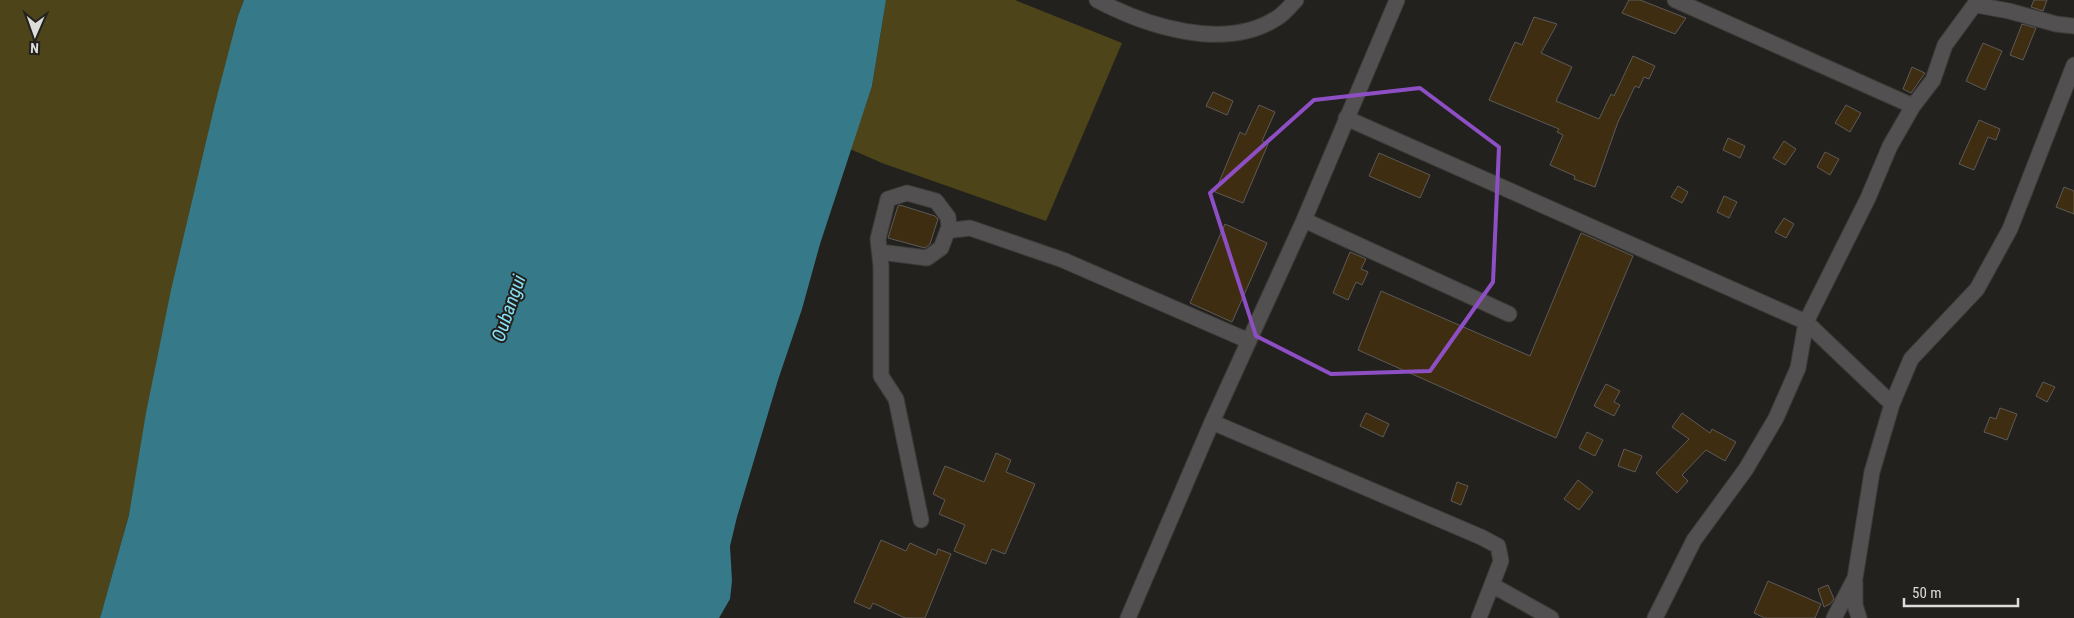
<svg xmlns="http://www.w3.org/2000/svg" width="2074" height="618" font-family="'Roboto Condensed',sans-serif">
  <rect width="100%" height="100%" fill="#22211e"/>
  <path fill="#4d4519" d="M0 0H244L238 16 129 515 100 618H0Z
    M886 0H1015L1122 43 1046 221 882 163 850 149 872 86Z"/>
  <path fill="#367a8a" d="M244 0H886L872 86 820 244 802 309 778 380 737 517 730 546 732 581 730 599 719 618H100L129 515 146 413 171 290 215 104 238 16Z"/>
  <path fill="#3e2d11" stroke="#5d5a57" d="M1629 0H1640L1686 18 1675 34 1622 13Z
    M2034 0H2047L2043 11 2031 7Z
    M1534 17 1557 24 1541 53 1572 67 1556 101 1599 119 1611 94 1614 96 1633 56 1655 66 1649 79 1644 77 1639 88 1635 86 1618 122 1595 187 1574 179 1575 176 1550 165 1563 135 1557 132 1559 129 1489 100 1515 42 1522 45Z
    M2022 24 2036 28 2023 60 2010 55Z
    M1983 43 2002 51 1985 90 1966 81Z
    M1912 67 1925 73 1911 93 1903 89Z
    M1213 92 1233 101 1227 115 1206 106Z
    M1259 105 1275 112 1262 141 1268 144 1243 203 1215 192 1240 132 1245 135Z
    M1846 105 1861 113 1850 132 1835 123Z
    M1979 120 2000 129 1996 140 1988 137 1974 170 1959 164Z
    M1728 138 1745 146 1740 158 1723 150Z
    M1784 141 1796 149 1785 165 1773 158Z
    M1825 152 1839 159 1830 175 1817 167Z
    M1379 153 1430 175 1420 198 1369 176Z
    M1678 186 1688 192 1682 203 1671 197Z
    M2064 187 2074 191V214L2056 207Z
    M1724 196 1737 202 1729 218 1717 212Z
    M900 205 935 216 938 219 930 244 925 248 888 238 898 206Z
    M1784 218 1794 224 1786 238 1775 232Z
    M1225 224 1267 243 1232 322 1190 303Z
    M1581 233 1633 256 1556 438 1358 350 1381 291 1530 356Z
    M1350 252 1366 259 1361 269 1368 272 1362 285 1356 282 1348 300 1333 293Z
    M2043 382 2055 387 2047 402 2036 396Z
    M1606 384 1620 391 1614 402 1620 405 1614 416 1594 406Z
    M2000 408 2017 414 2007 440 1984 432 1990 417 1996 419Z
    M1366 413 1389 424 1383 437 1360 426Z
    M1682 413 1710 433 1712 429 1736 442 1725 461 1706 450 1682 475 1688 481 1677 493 1656 473 1689 439 1672 427Z
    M1587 432 1603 440 1595 456 1579 448Z
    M1624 449 1642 456 1635 472 1618 466Z
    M996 453 1011 460 1006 472 1035 484 1005 554 992 549 986 564 954 551 965 525 939 514 945 500 933 494 945 466 984 482Z
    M1578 480 1593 492 1579 510 1564 499Z
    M1457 482 1468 486 1461 505 1451 501Z
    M881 540 906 551 910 543 936 555 938 549 951 554 925 618H905L873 603 870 609 854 602Z
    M1768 581 1821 604 1815 618H1765L1754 613Z
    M1828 585 1834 599 1830 604 1824 607 1818 589Z"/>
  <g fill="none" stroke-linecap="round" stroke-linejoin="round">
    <defs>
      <path id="minor" d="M1097 0C1146 26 1225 52 1277 18 1284 14 1290 6 1296 0
        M1675 0 1913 106
        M1976 5 2009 11 2056 24 2074 26
        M1346 118 1806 322 1892 404
        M1304 220 1509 314
        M880 252 927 258 941 248 949 227
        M1212 422 1481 537 1498 546 1501 561 1479 618
        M921 520 896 399 881 376V266L878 239 888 199 907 193 936 201 948 217 949 227 953 230 970 228 1063 260 1249 341
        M1855 582V605L1859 618
        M1492 585 1551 618
        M1128 618 1212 422 1304 220 1397 0
        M1655 618 1694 540 1746 469 1776 418 1798 368 1806 322 1868 198 1890 146 1913 106 1933 80 1945 45 1978 0
        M1834 618 1855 578 1872 472 1892 404 1911 359 1977 289 2010 229 2074 65"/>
    </defs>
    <use href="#minor" stroke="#3c3b38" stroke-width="17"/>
    <use href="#minor" stroke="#525050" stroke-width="15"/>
  </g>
  <path fill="none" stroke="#8e4fc4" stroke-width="4" stroke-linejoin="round" d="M1420 88 1499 147 1493 282 1430 371 1331 374 1256 336 1210 193 1314 100Z"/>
  <g text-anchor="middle" stroke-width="4" stroke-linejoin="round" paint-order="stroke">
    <g font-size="19" font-style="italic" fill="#87e0f6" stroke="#22211e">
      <text transform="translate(508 308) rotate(-71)" y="7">Oubangui</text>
    </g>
  </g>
  <g transform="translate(35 35) rotate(182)" stroke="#22211e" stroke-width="4" paint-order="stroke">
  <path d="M0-4L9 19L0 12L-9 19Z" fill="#dcdcda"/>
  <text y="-8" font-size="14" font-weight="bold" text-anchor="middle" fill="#dcdcda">N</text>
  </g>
  <path d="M1904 598v8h114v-8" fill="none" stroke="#dcdcda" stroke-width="2.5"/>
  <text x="1912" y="598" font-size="15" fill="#dcdcda" stroke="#22211e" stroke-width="4" paint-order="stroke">50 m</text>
</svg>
